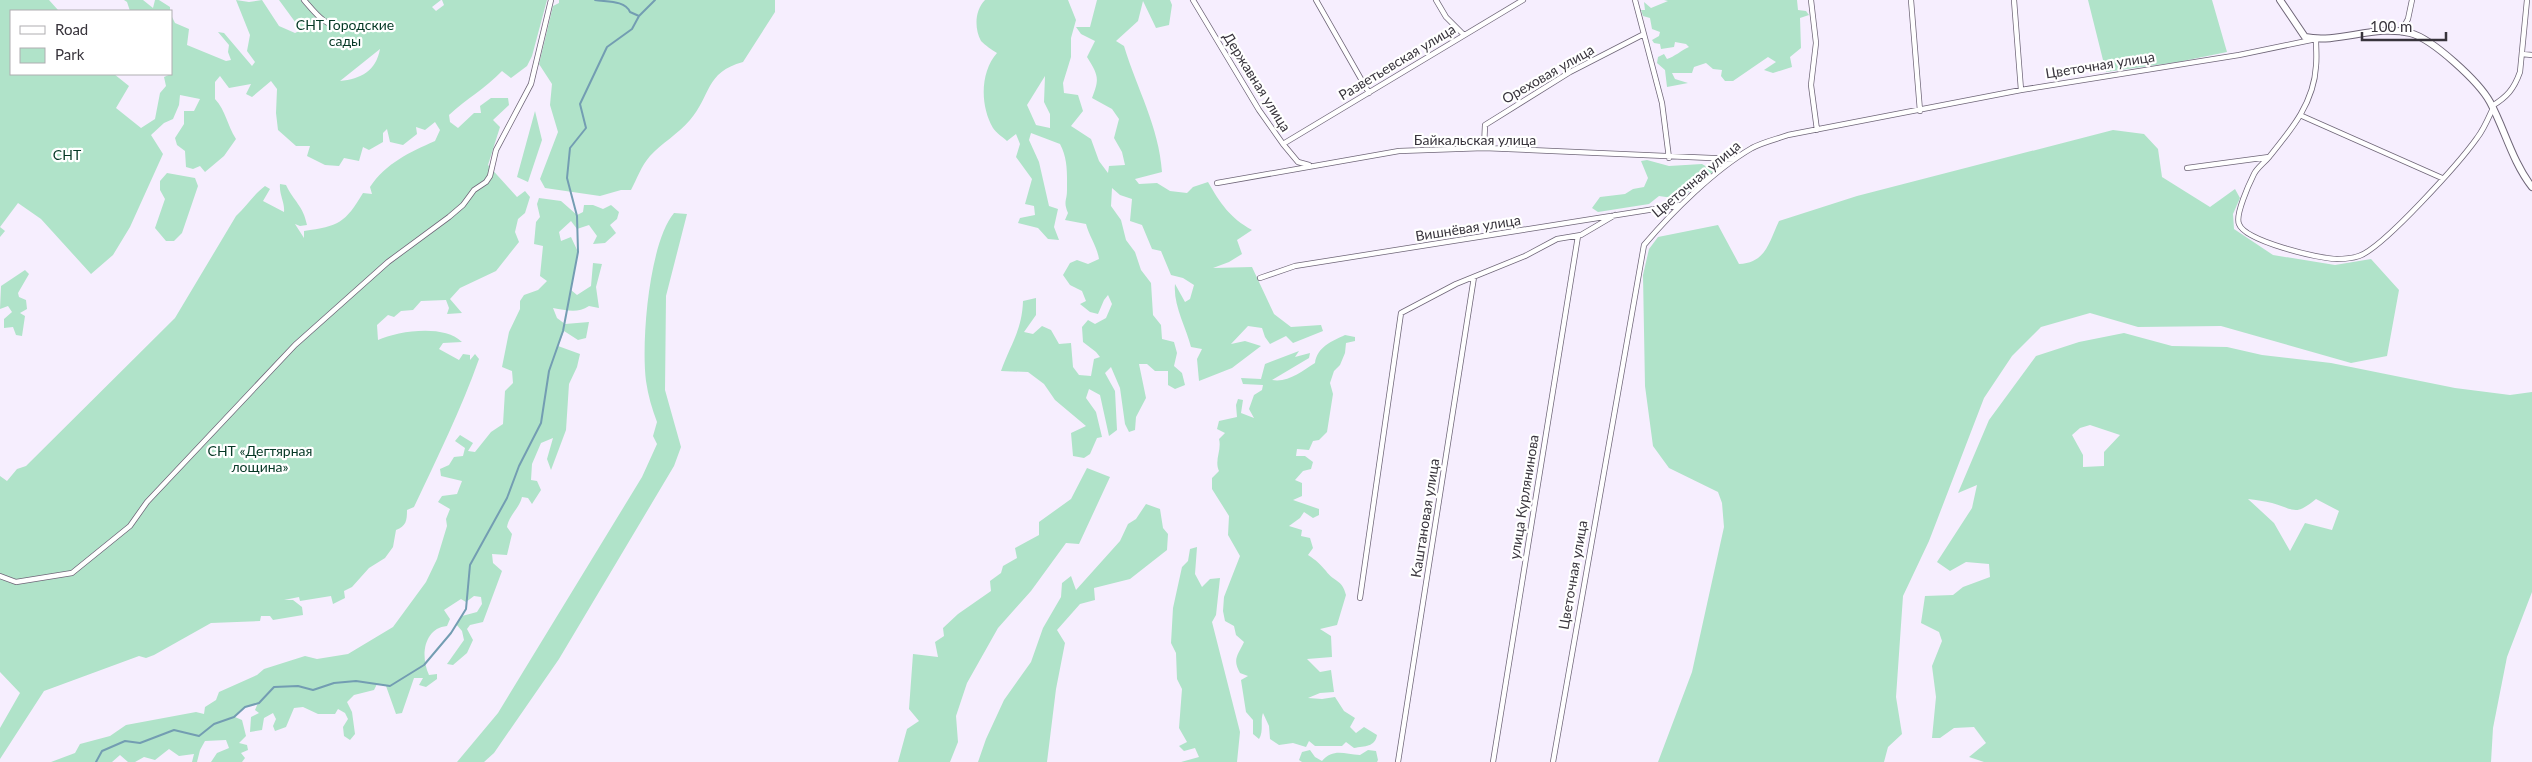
<svg xmlns="http://www.w3.org/2000/svg" width="2532" height="762" font-family="Lato,sans-serif">
  <rect width="100%" height="100%" fill="#f6eefe"/>
  <path fill="#b0e3c9" fill-rule="evenodd" d="M0 0H49L58 10 64 11H11V74H114L129 86 116 108 141 128 155 119 160 93 166 86 164 77 171 74V15L175 23 189 29 187 45 226 61 231 60 228 52 229 45 218 32 224 33 252 66 255 62 247 51 250 35 236 0 249 2 262 0 279 26 295 33 301 30 279 0H441L432 7 436 11 444 5 442 0H547L532 56 527 66 511 78 502 71C486 88 466 99 449 115L450 122 458 128 474 113H481L480 106 491 98H508L509 105 493 120 500 127 488 165 517 197 525 191 530 197 525 213 518 219 515 232 519 242 496 271 460 288 450 299 462 313 447 314 449 308 446 300 421 301 413 310 401 311 394 317 388 315 377 325 378 340C398 331 444 324 462 342L443 343 439 349 459 360 463 354 470 355V360L475 354 479 359C461 410 437 458 414 507L407 510C407 521 406 526 396 530L393 547 385 558 369 568 352 587 344 591 345 598 333 604 331 596 300 601 299 597 284 600H293L302 607 303 615 273 620 270 616H261L260 621 211 623 154 655 146 658 139 656 44 691 0 759V728L20 693 0 672V476L7 481 17 469 26 466 175 318 236 216C247 206 253 195 265 186L270 189 263 201 284 212C285 202 279 195 280 184L286 185C294 202 303 205 307 225L300 226 295 224 304 238V231C339 226 345 223 363 193L372 194 370 187C386 163 410 152 435 141L440 130 435 122 425 130 416 127 417 134 403 145 390 142 387 129 383 133V142L369 150 363 147 359 161 344 158 339 166 325 165 307 156 310 146H296L278 130 276 113 277 89 271 81 252 97 246 94 251 84 229 88 220 76 215 82V99C226 111 227 125 236 139L224 156 205 172 200 166 193 169 186 167 185 151 177 145 175 138 184 124V111H194L200 99 180 95 179 105 173 119 164 123 151 135 163 154 130 227 113 255 91 274 41 219 18 203 0 227 5 231 0 237ZM380 49C376 71 361 79 340 81Z
    M124 0H143L153 8 155 0H159L170 7V11H130L127 2Z
    M559 0H775V12L743 62C705 72 711 96 690 120 678 134 662 143 650 156 641 166 637 179 631 190H621L600 196 545 188 540 179 558 132 550 105 552 84 539 64 553 6 559 3Z
    M985 0H1068L1076 20 1071 38V57L1063 83 1064 93 1078 95 1083 111 1071 126 1091 139 1099 161 1108 173 1109 166 1125 165 1122 152 1114 138 1119 119 1112 109 1092 98C1100 78 1098 75 1087 57L1095 41 1081 34 1076 27H1090L1097 0H1170L1172 5 1169 25 1156 28 1143 1 1138 21 1116 41 1124 46C1137 89 1159 127 1162 172L1135 179 1139 184 1157 183 1170 191 1187 193 1193 187 1208 182C1220 203 1230 218 1252 230L1237 240 1242 254 1229 262 1213 268 1252 267 1274 314 1291 327 1321 325 1323 331 1293 343 1286 336 1270 344 1265 337 1262 328 1248 326 1231 344 1245 341 1261 346 1232 368 1199 381 1197 359 1202 349 1191 347C1186 327 1173 305 1175 284L1185 302 1190 299 1194 285 1183 278 1171 275 1161 251 1152 249 1142 225 1130 221 1132 199 1120 195 1112 188 1111 206 1121 220 1126 240 1135 252 1141 270 1151 283 1153 315 1161 325 1162 339 1174 342 1177 353 1174 366 1182 373 1185 385 1175 389 1168 385V371H1155L1147 364H1139L1146 398 1136 417 1135 430 1129 432 1125 424 1120 388 1111 367 1105 373 1115 391 1117 430 1109 436 1100 395 1089 389 1086 398 1096 412 1102 437 1097 438 1090 454 1084 458 1073 456 1071 433 1086 426 1055 400 1044 384 1028 372 1001 371C1010 345 1022 331 1023 301L1036 298V315L1024 332 1033 334 1042 326 1051 330 1059 344 1071 343 1073 367 1079 375 1091 376 1094 359 1100 357 1096 352 1083 342 1082 327 1088 320 1095 324 1106 318 1112 304 1108 295 1104 300 1098 314 1090 312 1080 304 1086 301 1082 291 1070 285 1063 275 1070 263 1077 260 1088 264 1099 259C1097 246 1089 236 1086 224L1065 220 1068 213C1063 201 1067 201 1067 190 1067 174 1068 159 1060 144L1031 133 1029 140 1039 162 1049 206 1058 209 1054 227 1059 240 1048 239 1038 228 1018 223 1020 218 1035 215 1034 206 1025 204 1032 179 1016 157 1020 144 1016 134 1007 141C1003 137 996 133 993 128 980 106 980 72 997 53 992 50 985 45 981 41 974 28 975 10 985 0ZM1045 76 1044 102 1050 114V128L1036 125 1027 105Z
    M1664 0H1797L1798 10 1806 11 1809 15 1800 18 1801 48 1790 57 1792 67 1773 73 1764 70 1776 62 1768 57 1733 81H1725L1721 76 1722 70 1713 69 1706 63 1694 67 1692 73H1672L1675 79 1688 83 1667 87 1665 70 1657 63 1658 57 1664 54 1667 59C1674 57 1682 50 1689 47L1686 44 1675 42 1674 47 1661 49 1660 44 1654 43 1652 40 1659 36 1660 32 1652 29 1650 18 1643 16 1641 10H1645L1644 2 1651 8 1668 1Z
    M2088 0H2212L2227 52 2178 62 2106 72Z
    M535 111 542 140 528 182 517 177Z
    M2113 130 2144 134 2158 149 2162 177 2210 207 2235 189 2240 198 2233 214 2234 229 2273 255 2335 265 2371 259 2399 290 2387 356 2351 363 2221 326 2138 327 2090 313 2041 327 2012 356 1984 398 1929 541 1903 596 1896 697 1902 734 1888 747 1884 762H1658L1692 672 1724 527 1722 503 1718 492 1669 468 1653 446 1645 386 1643 275 1649 249 1658 237 1718 225 1739 264C1766 263 1769 242 1779 221L1857 196Z
    M1647 160 1669 166 1702 164 1714 171 1680 199 1659 196 1649 204 1598 212 1592 208 1600 197 1625 194 1633 189 1644 187 1648 178 1641 161Z
    M167 173 195 178 198 186 182 233 174 241H166L155 228 165 199 160 190V181Z
    M539 198 561 201 577 215 583 212 584 205H593L603 209 611 205 619 212 617 219 610 225 616 233 605 243 593 244 597 236 589 225 577 229 571 221 559 232 561 241 571 237 578 252 571 290 577 295 591 286 593 263 602 264 596 287 599 308 589 306C577 314 566 310 553 308L557 318 565 324 589 322 586 338 578 340 564 331 558 346 580 354 577 367 569 384 566 430 551 470 547 459 553 438 541 443 532 464 531 480 537 481 541 490 532 504 528 498 522 497C519 509 509 515 507 527L512 534 507 555 492 554 493 563 502 571 483 622 470 625 467 629 473 640 467 653 453 665 447 664 464 640 462 631 456 624 462 616 477 612 482 604 481 597 474 596 466 602 461 599 444 610 450 619 447 626C424 628 420 656 429 675L437 674V679L426 687 419 685 423 678H414L402 713 396 714 386 686 377 684 374 690 354 695 347 702 352 712 355 734 350 740 344 736 343 727 348 719 345 713 338 709 335 714H318L303 707 294 708 286 727 275 731 273 726 276 719 273 713 264 718 262 730 250 732 251 717 259 713 255 710 258 703 245 707 235 717 242 720 246 736 239 743 247 745 248 750 241 753 245 758 242 762H211L217 753 229 748 226 740 205 741 200 750 197 762H192L194 754 179 756 169 749 155 760 144 757 135 762H128L120 755 112 762H51L75 753 80 744 110 736 126 725 196 712 204 714 205 707 216 700 219 692 257 675 264 669 305 656 317 659 348 654 393 627 426 582 437 559 447 526 446 519 450 509 438 502 442 496 457 494 462 481 441 476 440 469 449 465 454 457 463 456 465 448 455 441 460 435 473 443 468 451 475 452 491 432 503 424 505 391 513 383 512 371 502 367 509 332 520 309V301L524 295 538 290 547 281 540 276 543 246 534 244 536 222 540 217 537 204Z
    M674 213 687 214 666 296 665 390 681 447 674 466 559 659 494 753 484 762H457L498 713 642 477 657 444 653 436 657 422C652 409 648 395 646 381 641 342 649 243 674 213Z
    M25 270 29 274 18 293 19 297 26 300 27 309 20 313 25 316 22 336 16 335 13 327 4 328V319L12 312 8 306 0 309 1 286Z
    M2124 333 2172 346 2227 347 2262 355 2331 363 2455 388 2510 395 2532 392V592L2507 657 2493 728 2491 762H1984L1969 757 1986 743 1974 727 1954 728 1940 738H1932L1936 697 1932 666 1942 641 1939 632 1921 623 1925 596 1953 595 1963 587 1990 577 1989 564 1966 562 1950 571 1937 562 1972 508 1977 485 1958 493 1989 420 2036 356 2079 342ZM2090 425 2120 435 2104 452V466L2083 467V455L2072 435 2080 428ZM2248 499C2256 500 2265 501 2272 503 2296 510 2295 516 2316 499L2339 511 2332 530 2305 523 2290 551 2274 523Z
    M1345 335 1355 337V341L1346 343 1345 353 1340 365 1334 371 1330 383 1333 394 1327 432 1319 440 1313 441 1309 450 1297 449 1296 456H1305L1313 462 1311 469 1303 471 1295 480 1302 483V496L1293 500 1319 509V515L1313 518 1304 512 1300 518 1289 526 1302 530 1301 536 1310 538 1313 548 1308 555C1317 561 1319 563 1326 571 1334 582 1342 579 1346 595L1337 625 1320 629 1331 636 1332 657 1307 659 1320 672 1331 670 1334 692 1320 693 1308 698 1322 699 1335 697 1344 711 1355 718 1350 727 1356 733 1364 727 1377 735C1375 747 1365 746 1354 748L1346 742 1342 746H1315L1309 741 1306 747 1293 743 1279 745 1270 739 1269 726 1263 713C1260 721 1264 731 1259 739L1253 734V720L1246 712 1241 680 1248 676 1240 673C1232 659 1238 655 1244 642L1236 635 1234 626 1225 621 1223 611 1224 597 1240 556 1228 535 1229 516 1212 489V478L1219 471C1214 460 1222 450 1219 439L1225 433 1217 429 1219 421 1237 417 1236 405 1238 399 1243 400 1241 413 1254 418 1249 409 1254 395 1262 390 1263 385 1243 384 1241 378 1261 379 1265 364 1299 351 1295 357 1310 353 1309 358 1272 380C1288 383 1302 371 1315 363 1317 347 1332 341 1345 335Z
    M1087 468 1110 477 1079 544 1066 543 1031 591 998 628 967 683 956 716 958 742 950 762H898L907 729 919 721 909 709 913 654 938 657 935 642 944 636 943 628 958 614 991 591 990 581 1001 573 1003 566 1017 558 1015 548 1039 535V522L1071 499Z
    M1146 504 1160 509 1163 528 1168 534 1167 550 1130 579 1094 588 1095 600 1080 604 1057 630 1065 643 1056 689 1047 762H978L986 739 1004 700 1031 662 1043 628 1061 597 1062 583 1071 576 1076 590 1120 541 1128 524 1136 519Z
    M1197 547 1195 574 1202 587 1210 579 1220 578 1216 615 1212 622 1240 732 1237 762H1181L1199 757 1195 748 1184 751 1179 746 1187 742 1179 728 1182 689 1177 679 1176 653 1171 643 1173 608 1182 567 1188 561 1190 549Z
    M1310 750 1315 757 1322 761C1333 748 1344 754 1360 755L1368 750 1376 751 1378 760 1377 762H1302L1299 760 1302 752Z"/>
  <g fill="none" stroke-linecap="round" stroke-linejoin="round">
    <path stroke="#739db2" stroke-width="2" d="M595 0C606 2 625 0 630 12L639 16 655 0
      M96 762 102 751 125 741 140 743 174 730 199 736 214 724 234 717 245 707 259 703 274 687 298 686 313 690 334 683 356 681 390 686 424 665 451 633 466 609 470 565 507 498 519 466 541 423 549 371 563 331 578 252 577 216 567 178 570 148 586 128 580 104 607 47 632 29 639 16"/>
    <defs>
      <path id="street" d="M304 0C317 15 324 26 346 28
        M1193 0 1259 110 1283 144 1298 162 1309 165
        M1316 0 1369 93
        M1436 0 1446 17 1464 35
        M1635 0 1662 103 1669 158
        M1811 0 1816 43 1811 85 1817 130
        M1911 0 1920 111
        M2014 0 2021 90
        M2401 32 2408 19 2412 0
        M2522 54 2532 55
        M2492 106C2507 97 2514 89 2520 72L2527 0
        M2302 116 2442 178
        M1283 144 1523 0
        M1484 148 1485 125 1570 72 1644 34
        M2269 157C2264 163 2257 168 2254 174 2249 184 2235 215 2239 224 2245 241 2319 259 2337 259 2344 259 2353 258 2359 256 2383 248 2460 162 2477 138 2484 129 2488 119 2493 108
        M1217 183 1399 151 1484 148 1734 159
        M1260 278 1295 266 1680 205
        M0 576 16 582 72 573 130 526 147 502 295 345 388 262 449 217 463 205 474 190 486 182 490 176 496 150 531 84 551 0
        M1360 598 1401 313 1456 284 1525 256 1557 239 1581 235 1615 215
        M1398 762 1474 277
        M1493 762 1578 236
        M1553 762 1644 245C1672 212 1714 170 1752 148 1763 142 1777 139 1788 135L2021 90 2239 55 2316 39C2316 48 2317 57 2316 66 2314 103 2291 130 2269 157L2187 168"/>
      <path id="secondary" d="M2280 0 2305 37C2339 44 2375 24 2410 33 2433 39 2479 82 2490 102 2505 130 2512 161 2532 187"/>
    </defs>
    <use href="#street" stroke="#6f6678" stroke-width="6"/>
    <use href="#secondary" stroke="#6f6678" stroke-width="8"/>
    <use href="#street" stroke="#fff" stroke-width="4.5"/>
    <use href="#secondary" stroke="#fff" stroke-width="6"/>
  </g>
  <g text-anchor="middle" stroke-width="4.5" stroke-linejoin="round" paint-order="stroke">
    <g font-size="14" fill="#053825" stroke="#fff">
      <text x="345" y="30">СНТ Городские<tspan x="345" dy="16">сады</tspan></text>
      <text x="67" y="160">СНТ</text>
      <text x="260" y="456">СНТ «Дегтярная<tspan x="260" dy="16">лощина»</tspan></text>
    </g>
    <g font-size="14" fill="#38343c" stroke="#fff">
      <text transform="translate(1397 62) rotate(-31)" y="5">Разветьевская улица</text>
      <text transform="translate(2100 65) rotate(-9)" y="5">Цветочная улица</text>
      <text transform="translate(1548 74) rotate(-30)" y="5">Ореховая улица</text>
      <text transform="translate(1257 82) rotate(58)" y="5">Державная улица</text>
      <text x="1475" y="145">Байкальская улица</text>
      <text transform="translate(1696 179) rotate(-40)" y="5">Цветочная улица</text>
      <text transform="translate(1468 228) rotate(-9)" y="5">Вишнёвая улица</text>
      <text transform="translate(1524 497) rotate(-81)" y="5">улица Курлянинова</text>
      <text transform="translate(1425 518) rotate(-81)" y="5">Каштановая улица</text>
      <text transform="translate(1573 575) rotate(-80)" y="5">Цветочная улица</text>
    </g>
  </g>
  <rect x="10" y="10" width="162" height="65" fill="#ffffff" stroke="#afaeb1"/>
  <rect x="20" y="26" width="25" height="8" fill="#ffffff" stroke="#afaeb1"/>
  <text x="55" y="35" font-size="15" fill="#38343c">Road</text>
  <rect x="20" y="48" width="25" height="15" fill="#b0e3c9" stroke="#afaeb1"/>
  <text x="55" y="60" font-size="15" fill="#38343c">Park</text>
  <path d="M2362 32v8h84v-8" fill="none" stroke="#38343c" stroke-width="2.5"/>
  <text x="2370" y="32" font-size="15" fill="#38343c" stroke="#ffffff" stroke-width="4" paint-order="stroke">100 m</text>
</svg>
